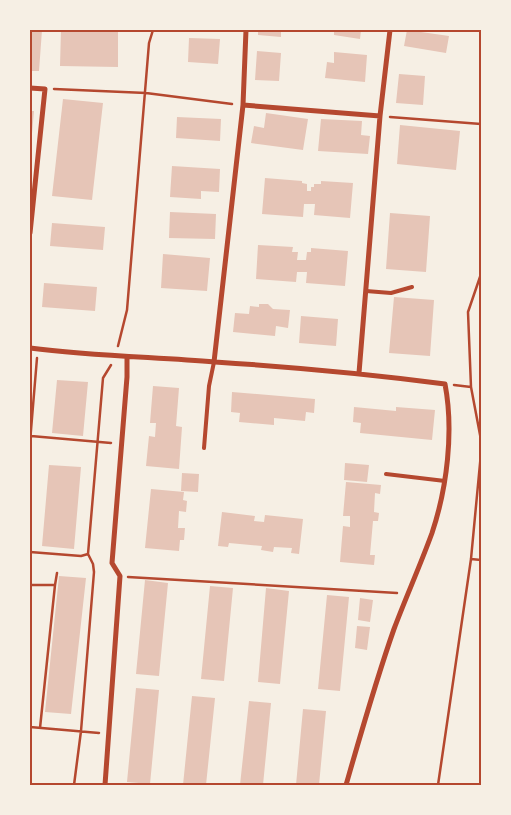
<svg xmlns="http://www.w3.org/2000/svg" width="511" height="815" font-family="Ubuntu,sans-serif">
  <rect width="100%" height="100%" fill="#f6efe4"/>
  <path fill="#e6c5b7" d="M30 30H42L39 71H30Z
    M61 30 118 31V67L60 66Z
    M258 30H281V37L258 35Z
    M334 30H361L360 39 334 35Z
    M407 30 449 36 446 53 404 46Z
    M189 38 220 39 218 64 188 62Z
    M257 51 281 53 279 81 255 80Z
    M334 52 367 55 365 82 325 78 327 62 334 63Z
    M399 74 425 76 423 105 396 103Z
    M63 99 103 103 92 200 52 196Z
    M30 111H34L31 145H30Z
    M266 113 308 119 303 150 251 143 254 126 264 128Z
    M177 117 221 119 220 141 176 138Z
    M321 119 362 121 361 135 370 136 368 154 318 151Z
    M400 125 460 131 456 170 397 164Z
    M172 166 220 169 219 192 201 191V199L170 197Z
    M265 178 302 181V183L307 184V191H311V187H314V184H321V181L353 183 350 218 314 215 315 204H304L303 217 262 214Z
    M170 212 216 214 215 239 169 238Z
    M390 213 430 216 426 272 386 269Z
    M52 223 105 227 103 250 50 246Z
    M258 245 293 247 292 252H298L297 260H306L307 252H311V248L348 251 345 286 306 283 307 272H297L296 282 256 279Z
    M163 254 210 258 207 291 161 288Z
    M44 283 97 287 95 311 42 307Z
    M394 297 434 300 430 356 389 353Z
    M259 304H268L273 309 290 310 288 328 276 326 275 336 233 332 235 313 249 314 250 306 259 307Z
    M301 316 338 319 336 346 299 343Z
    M57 380 88 382 83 436 52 433Z
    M153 386 179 388 176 426 182 427 179 469 146 466 149 436 155 437 156 423H150Z
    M232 392 315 399 314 413 306 412 305 421 274 418V425L239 422 240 413 231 412Z
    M354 407 396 411V407L435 410 432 440 360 433 361 423 353 422Z
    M345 463 369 465 367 482 344 480Z
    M49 465 81 467 74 549 42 546Z
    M182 473 199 474 198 492 181 491Z
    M346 482 381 485 380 494 375 493 374 512 379 513 378 521H373L370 555H375L374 565 340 562 343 526 350 527V516H343Z
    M151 489 184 492 183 500 187 501 186 512 179 511 178 528H185L184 540H180L179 551 145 548Z
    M222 512 255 516 254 521 264 522 265 515 303 519 299 554 291 553 292 548 274 547 273 552 261 550 262 546 229 543 228 547 218 546Z
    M59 576 86 578 71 714 45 712Z
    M145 580 168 583 159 676 136 674Z
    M210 586 233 588 224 681 201 679Z
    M266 588 289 591 280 684 258 682Z
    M327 595 349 597 340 691 318 689Z
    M360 598 373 600 370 622 358 620Z
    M357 626 370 627 367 650 355 648Z
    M136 688 159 690 150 784 127 782Z
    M192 696 215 698 206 785H183Z
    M249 701 271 703 263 785H240Z
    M303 709 326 711 319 785H296Z"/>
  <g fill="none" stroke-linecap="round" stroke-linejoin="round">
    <path stroke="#b5482f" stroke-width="2.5" d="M54 89 146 93 232 104
      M390 117 481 124
      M481 274 468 312 471 387 481 440
      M118 346 127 310 149 43 153 30
      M454 385 471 387
      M31 436 111 443
      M30 442 37 358
      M30 552 81 556 88 554
      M471 559 481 560
      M128 577 397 593
      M30 585H55L40 728
      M55 585 57 573
      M30 727 99 733
      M74 785 81 731 94 572 93 564 88 554 103 378 111 365
      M438 785 471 559 481 453"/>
    <path stroke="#b5482f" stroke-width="4" d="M366 291 391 293 412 287
      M204 448 209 386 214 362
      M386 474 445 481"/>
    <path stroke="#b5482f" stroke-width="5" d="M30 88 45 89 30 233
      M243 105 380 116
      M30 348C92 356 153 357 215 362 292 367 369 374 445 384 454 431 447 488 432 533 420 566 406 597 394 629 376 680 361 733 346 785
      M214 362 243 105 246 30
      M359 373 380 116 390 30
      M105 785 120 576 112 563 127 377V357"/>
  </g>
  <rect width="511" height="815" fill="none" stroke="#f6efe4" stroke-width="62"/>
  <rect x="31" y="31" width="449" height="753" fill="none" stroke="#b5482f" stroke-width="2"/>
</svg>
